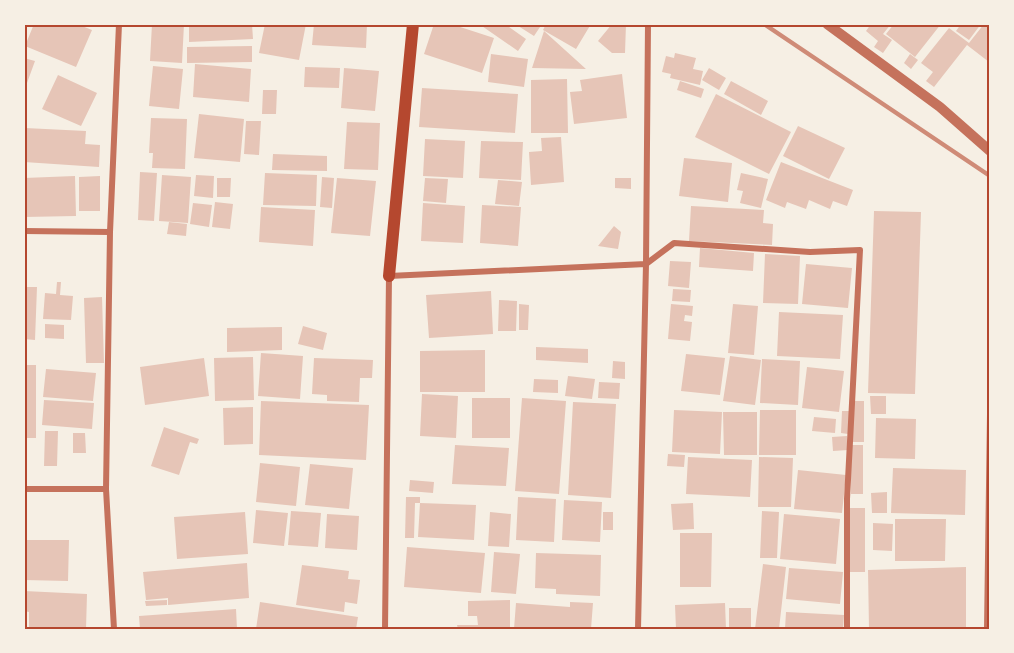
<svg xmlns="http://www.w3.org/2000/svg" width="1014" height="653" font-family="Inter,sans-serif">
  <rect width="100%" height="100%" fill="#f6efe4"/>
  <path fill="#e6c5b7" d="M34 24H77L92 30 76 67 25 46Z
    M152 24H184L182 63 150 61Z
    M189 24H252L253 39 189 42Z
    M265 24H306L299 60 259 53Z
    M314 24H367L366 48 312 45Z
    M434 24H451L494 38 482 73 424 54Z
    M479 24H505L526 39 518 51Z
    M515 24H542L534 36Z
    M546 24H591L576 49 543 30Z
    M612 24H626L625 53H612L598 41Z
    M871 24H891L883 34 892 40 883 53 874 47 878 41 866 31Z
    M894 24H941L915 57 886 34Z
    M961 24H981L969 40 956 31Z
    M984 24H990L989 62 967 45 934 87 926 81 933 72 921 63 949 28 969 43Z
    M544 31 586 69 532 68Z
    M252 46V62L187 63V47Z
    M675 53 696 58 693 69 703 71 700 85 670 78 671 74 662 72 666 56 674 58Z
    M491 54 528 59 524 87 488 82Z
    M910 54 918 60 911 69 904 63Z
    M24 58 35 61 27 83 24 82Z
    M195 64 251 69 249 102 193 97Z
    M153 66 183 69 179 109 149 106Z
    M305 67 340 68 339 88 304 87Z
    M344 68 379 71 375 111 341 108Z
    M709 68 726 78 719 90 702 80Z
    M622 74 627 118 574 124 570 92 582 91 580 80Z
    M58 75 97 93 81 126 42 109Z
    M567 79 568 133H531V80Z
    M680 81 704 89 701 98 677 90Z
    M731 81 768 101 761 115 724 94Z
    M422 88 518 94 515 133 419 127Z
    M263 90H277L276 114H262Z
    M716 94 791 132 769 174 695 137Z
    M199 114 244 119 240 162 194 158Z
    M151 118 187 119 185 169 152 168 153 153H149Z
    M246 121H261L259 155 244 154Z
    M347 122 380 123 378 170 344 169Z
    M798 126 845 148 829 179 783 156Z
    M25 128 86 131 85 144 100 145 99 167 24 162Z
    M561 137 564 182 531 185 529 152 542 151 541 138Z
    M425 139 465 141 463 178 423 176Z
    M481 141 523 142 521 180 479 178Z
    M273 154 327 156V171L272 170Z
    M684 158 732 163 728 202 679 196Z
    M781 162 853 190 847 206 833 201 830 209 809 200 806 209 787 202 785 208 766 200Z
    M140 172 157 173 154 221 138 220Z
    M265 173 317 175 316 206 263 205Z
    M741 173 768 179 761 208 740 203 743 191 737 190Z
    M162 175 191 177 188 223 159 221Z
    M196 175 214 176 213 198 194 196Z
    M75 176 76 216 24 217V178Z
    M100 176V211H79V177Z
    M322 177 334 178 332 208 320 207Z
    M217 178H231L230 197H217Z
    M337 178 376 181 370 236 331 233Z
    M425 178 448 179 446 203 423 201Z
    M615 178H631V189L615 188Z
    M498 180 522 182 519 206 495 204Z
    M215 202 233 204 230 229 212 227Z
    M193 203 212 205 209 227 190 224Z
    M423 203 465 206 463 243 421 241Z
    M482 205 521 207 518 246 480 243Z
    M691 206 764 210 763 223 773 224 772 245 689 241Z
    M261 207 315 210 313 246 259 242Z
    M874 211 921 212 915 394 868 393Z
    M169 222 187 224 186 236 167 234Z
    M614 226 621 232 618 249 598 246Z
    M700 248 754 253 753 271 699 267Z
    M765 254 800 256 798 304 763 303Z
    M670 261 691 262 689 288 668 286Z
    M806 264 852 268 848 308 802 304Z
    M57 282H61L60 295 73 296 71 320 43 319 45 293 56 294Z
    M24 287H37L35 340 24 339Z
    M673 289 691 290 690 302 672 301Z
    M491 291 493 334 429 338 426 295Z
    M102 297 104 363H86L84 298Z
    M499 300 517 301 516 331H498Z
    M519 304 529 305 528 330H519Z
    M671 304 693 306 692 316 685 315 684 321 692 322 690 341 668 339Z
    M733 304 758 306 754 355 728 353Z
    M779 312 843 315 840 359 777 356Z
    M45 324 64 325V339L45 338Z
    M303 326 327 333 323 350 298 344Z
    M282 327V350L227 352V328Z
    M536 347 588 349V363L536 360Z
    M485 350V392H420V351Z
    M261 353 303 356 300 399 258 396Z
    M686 354 725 358 720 395 681 391Z
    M730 356 761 360 755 405 723 401Z
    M253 357 254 400 215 401 214 358Z
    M204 358 209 396 145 405 140 367Z
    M314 358 373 360 372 378H360L359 402 327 401V395L312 394Z
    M762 359 800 361 798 405 760 403Z
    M613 361 625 362V379L612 378Z
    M24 365H36V438H24Z
    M807 367 844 371 839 412 802 408Z
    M46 369 96 373 93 401 43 397Z
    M568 376 595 379 592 399 565 396Z
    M534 379 558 380V393L533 392Z
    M599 382 620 383 619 399 598 398Z
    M422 394 458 396 456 438 420 436Z
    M870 396H886V414H871Z
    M472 398H510V438H472Z
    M522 398 566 401 559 494 515 491Z
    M44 400 94 403 92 429 42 425Z
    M261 401 369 405 366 460 259 455Z
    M852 401H864V442H852Z
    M573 402 616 404 611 498 568 495Z
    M253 407V444L224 445 223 408Z
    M674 410 722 412 720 454 672 452Z
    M760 410H796V455H759Z
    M842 411H850L848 434 841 433Z
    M723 412H757V455H724Z
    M814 417 836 419 835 433 812 431Z
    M876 418 916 419 915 459 875 458Z
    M164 427 199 439 197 444 190 442 179 475 151 466Z
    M45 431H58L57 466H44Z
    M73 433H85L86 453H73Z
    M847 436 848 450 833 451 832 437Z
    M455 445 509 448 506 486 452 484Z
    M851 445H863V494H851Z
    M668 454 685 455 684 467 667 466Z
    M688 457 752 460 750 497 686 494Z
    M759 457 793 458 791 507H758Z
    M260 463 300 467 296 506 256 502Z
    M310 464 353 468 349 509 305 505Z
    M893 468 966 470 965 515 891 513Z
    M798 470 846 475 842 513 794 509Z
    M410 480 434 482 433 493 409 491Z
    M887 492V513H872L871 493Z
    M406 497H420V503H415L414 538H405Z
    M518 497 556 499 554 542 516 540Z
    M564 500 602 502 600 542 562 540Z
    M420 503 476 505 474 540 418 537Z
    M693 503 694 529 673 530 671 504Z
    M850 508H865V572H850Z
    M256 510 288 513 284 546 253 543Z
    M291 511 321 513 318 547 288 545Z
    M762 511 779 512 777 558H760Z
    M245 512 248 554 177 559 174 517Z
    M490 512 511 514 509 547 488 546Z
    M603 512H613V530H603Z
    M327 514 359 516 357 550 325 548Z
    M784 514 840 519 836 564 780 559Z
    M895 519H946L945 561H895Z
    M873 523 893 524 892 551 873 550Z
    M680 533H712L711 587H680Z
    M24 540H69L68 581 24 580Z
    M407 547 485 553 481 593 404 587Z
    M494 552 520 554 516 594 491 592Z
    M536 553 601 555 600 596 556 594V589L535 588Z
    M247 563 249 598 168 605V598L146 600 143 572Z
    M763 564 786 567 779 629H755Z
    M302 565 349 571 348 579 360 580 357 604 345 602 344 612 296 605Z
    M966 567V629H869L868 570Z
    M789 568 843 572 840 604 786 599Z
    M24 591 87 594 86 629 29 627V612L24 611Z
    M167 600V605L146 606 145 601Z
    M510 600V629H458L457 625H478L477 616H468V601Z
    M260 602 358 617 356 629H256Z
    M570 602 593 603 591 629H514L516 603 570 607Z
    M725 603 726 629H676L675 605Z
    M729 608H751V629H729Z
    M236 609 237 629H140L139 616Z
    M786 612 844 615 843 629H785Z"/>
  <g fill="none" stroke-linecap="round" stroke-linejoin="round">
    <path stroke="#c5725c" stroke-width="6" d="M24 231 110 232
      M24 489H106
      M114 629 106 489 110 232 119 24
      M385 629 389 276 646 264 674 243 810 252 860 250 847 499V629
      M638 629 646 264 648 24
      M987 629 990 414"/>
    <path stroke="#c5725c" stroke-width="10" d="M827 24 940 107 990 151"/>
    <path stroke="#b5482f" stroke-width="12" d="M389 276 413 24"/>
    <path stroke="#cf8b77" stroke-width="4.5" d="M764 24 990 176"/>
  </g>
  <rect width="1014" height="653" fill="none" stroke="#f6efe4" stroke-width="51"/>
  <rect x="26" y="26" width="962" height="602" fill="none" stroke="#b5482f" stroke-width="2"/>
</svg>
